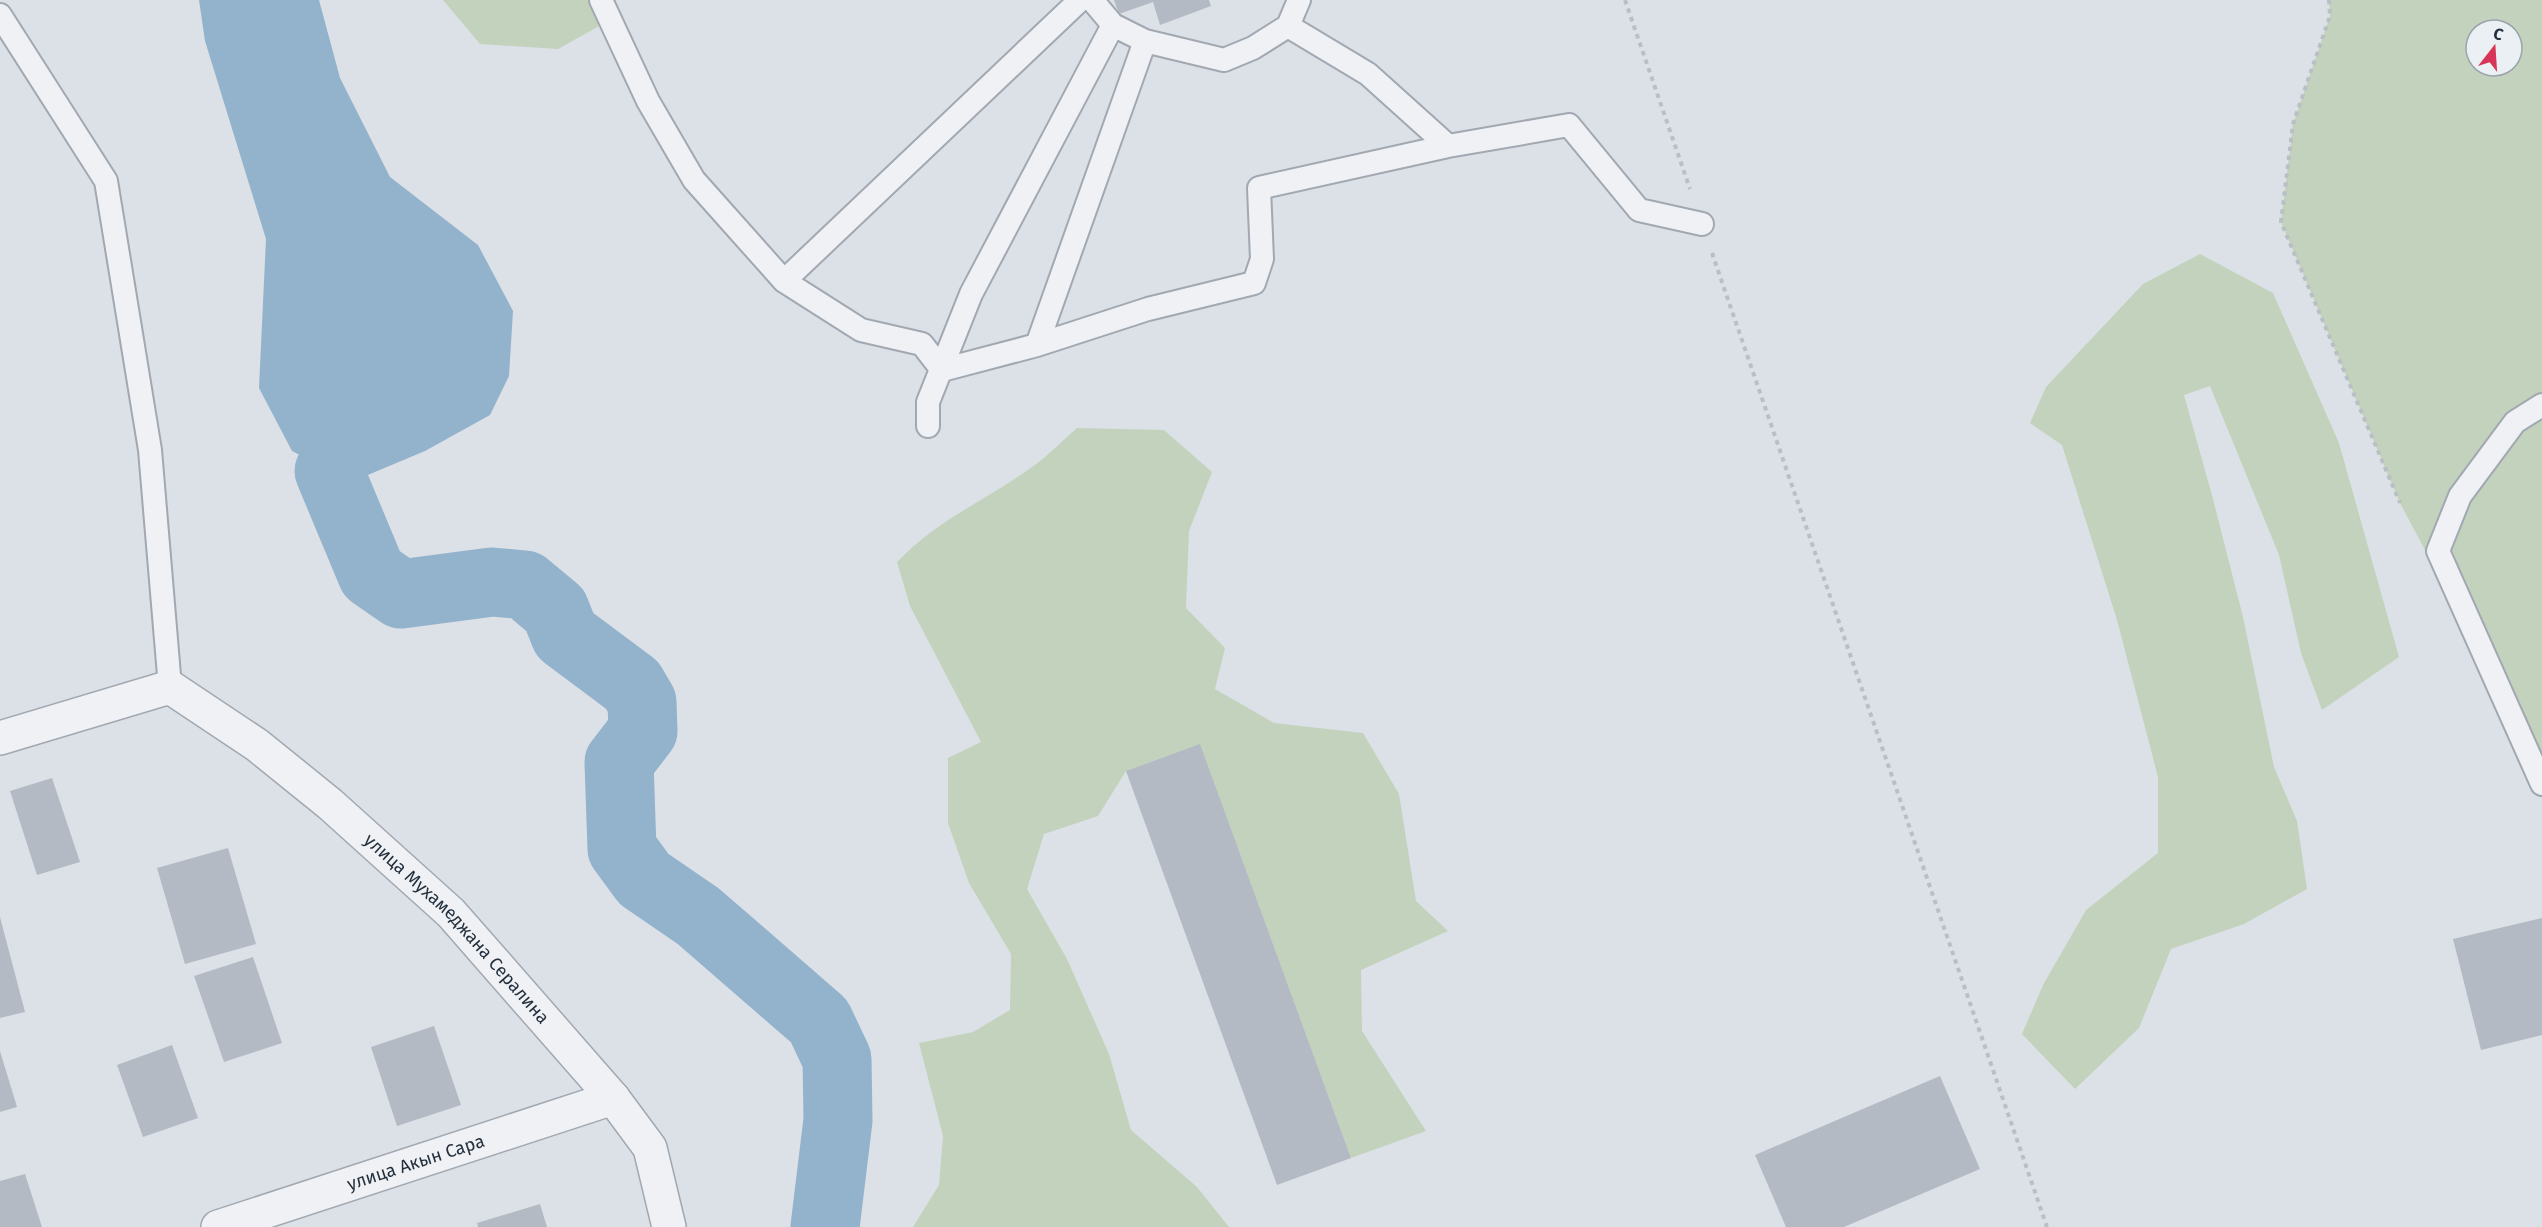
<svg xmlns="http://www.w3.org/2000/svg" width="2542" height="1227" font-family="'Fira Sans',sans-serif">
  <rect width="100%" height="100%" fill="#dce1e7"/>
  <path fill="#c3d2bc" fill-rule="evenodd" d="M443 0H604L610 20 558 49 480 44Z
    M2329 0H2542V770L2400 503 2281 222 2293 124 2330 16ZM2476 30H2512V66H2476Z
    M2200 254 2273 293 2339 443 2399 657 2322 710 2301 653 2279 555 2210 386 2184 395 2213 499 2243 617 2274 767 2297 821 2307 889 2244 924 2171 949 2139 1028 2075 1089 2022 1034 2043 985 2086 910 2158 853V777L2117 620 2062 445 2030 423 2046 387 2143 284Z
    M1077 428 1164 430 1212 472 1189 531 1186 608 1225 648 1215 689 1274 723 1363 733 1399 794 1416 901 1448 931 1361 970 1362 1031 1426 1131 1351 1158 1200 745 1126 771 1098 816 1044 834 1027 889 1067 959 1109 1054 1131 1130 1197 1187 1229 1227H913L939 1185 943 1136 919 1043 973 1032 1010 1010 1011 954 969 883 948 823V758L981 742 910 606 897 562C938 519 985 501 1032 467 1048 456 1062 441 1077 428Z"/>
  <path fill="#93b2cb" d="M199 0H319L340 78 390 177 478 245 513 311 509 376 490 415 425 451 351 482 292 451 259 388 266 239 205 41Z"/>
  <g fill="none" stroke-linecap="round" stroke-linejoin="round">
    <path stroke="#93b2cb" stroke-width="69" d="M329 471 372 574 401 594 492 582 525 585 555 610 565 635 632 685 642 702 643 731 619 762 622 849 644 879 698 916 819 1021 837 1059 838 1120 825 1227"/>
  </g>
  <path fill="#b3bac4" d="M1114 0H1209L1211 6 1160 25 1153 2 1119 14Z
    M1200 744 1351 1158 1277 1185 1126 771Z
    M52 778 80 862 37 875 10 791Z
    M228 848 256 944 185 964 157 868Z
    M0 917 25 1012 0 1018Z
    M2542 918V1035L2481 1050 2453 939Z
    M253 957 282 1043 224 1062 194 976Z
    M434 1026 461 1105 397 1126 371 1047Z
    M172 1045 198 1118 143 1137 117 1065Z
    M0 1051 17 1107 0 1112Z
    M1940 1076 1980 1169 1844 1227H1786L1755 1155Z
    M25 1174 42 1227H0V1181Z
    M540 1204 547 1227H478L477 1223Z"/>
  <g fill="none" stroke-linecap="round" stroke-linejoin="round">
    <defs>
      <path id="service" d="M601 0 648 101 694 180 784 281 861 330 922 344 942 370 1037 345 1148 309 1254 283 1262 259 1259 188 1448 146 1569 125 1639 210 1702 224
        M1092 0 1113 25
        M0 15 106 181 150 450 170 687
        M1288 26 1368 74 1448 146
        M784 281 1080 0
        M1037 345 1145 41
        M2542 405 2515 422 2460 496 2438 551 2542 784
        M928 426V402L971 294 1113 25 1145 41 1224 60 1253 48 1288 26 1299 0"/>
      <g id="minor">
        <path id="s1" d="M0 738 170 687 257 745 330 804 451 913 613 1098 650 1148 669 1227"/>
        <path id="s2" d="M218 1227 613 1098"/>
      </g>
    </defs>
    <use href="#service" stroke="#a1a8b1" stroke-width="26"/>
    <use href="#minor" stroke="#a1a8b1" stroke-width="36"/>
    <path stroke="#babfc5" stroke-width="4" stroke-dasharray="4.5 4.5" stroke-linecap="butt" d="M1625 0 1690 189
      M2329 0 2330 16 2293 124 2281 222 2400 503
      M1712 253 2047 1227"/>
    <use href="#service" stroke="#eff1f5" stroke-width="22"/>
    <use href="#minor" stroke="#eff1f5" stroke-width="33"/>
  </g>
  <g text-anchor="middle" stroke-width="4.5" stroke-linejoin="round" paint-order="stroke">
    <g font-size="18" fill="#25303e" stroke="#ebf0f5">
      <text dy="6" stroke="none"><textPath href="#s1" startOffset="554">улица Мухамеджана Сералина</textPath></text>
      <text dy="6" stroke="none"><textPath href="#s2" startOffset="208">улица Акын Сара</textPath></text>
    </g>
  </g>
  <g transform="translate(2494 48) rotate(17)"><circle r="28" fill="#ebf0f5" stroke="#9ca3ac" stroke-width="1.5"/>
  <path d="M0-4.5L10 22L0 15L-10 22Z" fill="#d73658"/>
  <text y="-9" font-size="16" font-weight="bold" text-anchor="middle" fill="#25303e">С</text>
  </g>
</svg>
